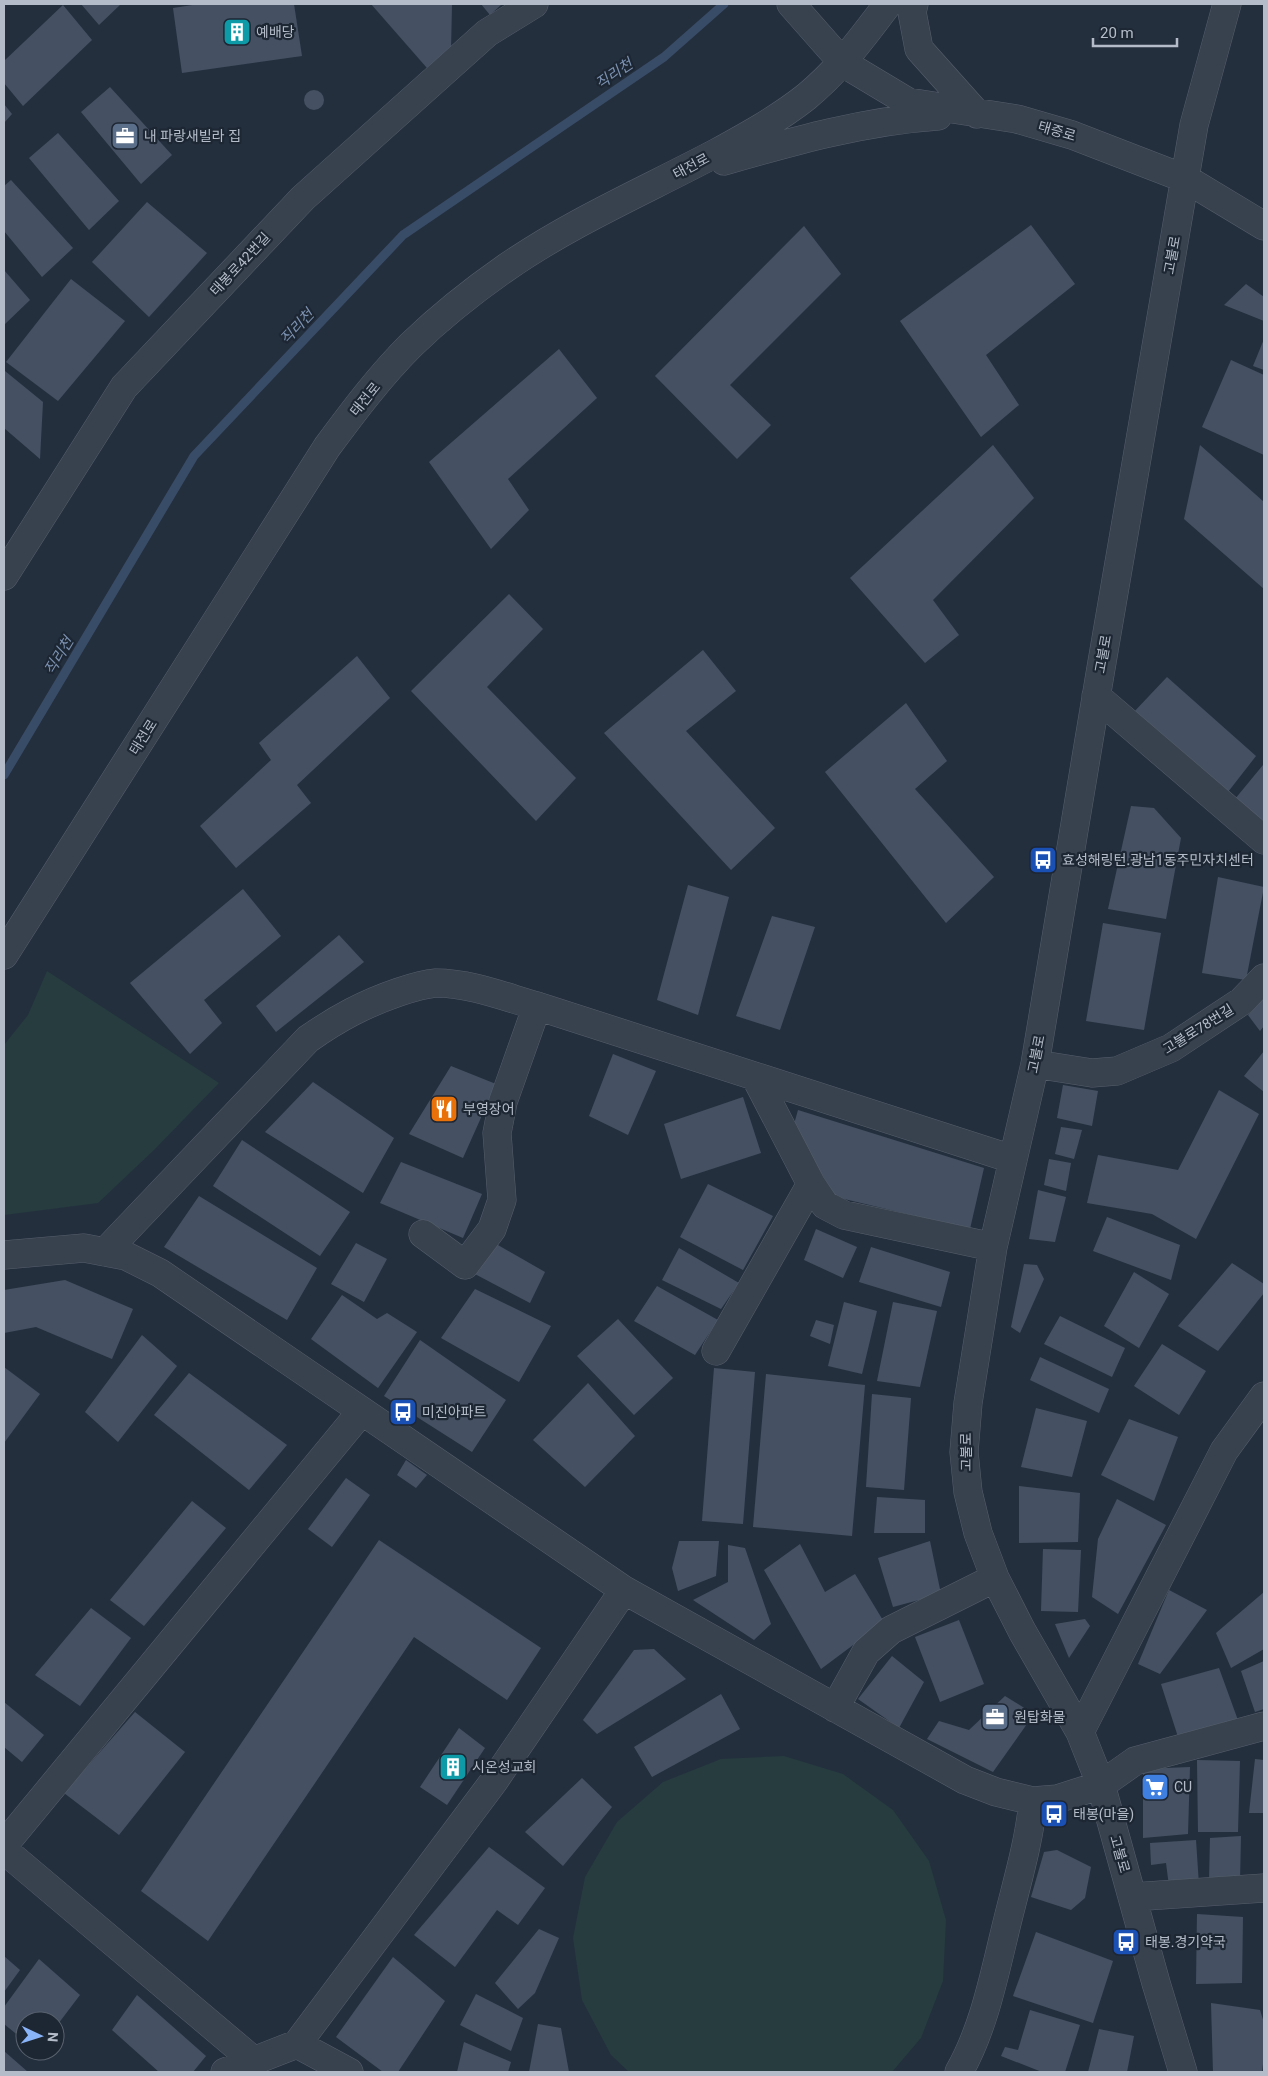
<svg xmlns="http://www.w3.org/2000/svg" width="1268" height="2076" font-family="Roboto,'Noto Sans KR',sans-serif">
  <rect width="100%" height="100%" fill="#242f3e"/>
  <path fill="#263c3f" d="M47 971 219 1083 154 1150 98 1203 4 1215V1045L28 1015Z
    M784 1756 843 1774 893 1810 929 1861 946 1920 943 1981 921 2038 892 2072H629L611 2055 582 2000 573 1938 585 1877 617 1822 663 1782 721 1759Z"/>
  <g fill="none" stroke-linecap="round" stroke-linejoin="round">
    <path stroke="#394c67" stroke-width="9" d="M4 775 194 456 403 235 664 57 724 4"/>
  </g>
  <path fill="#455162" d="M81 4H121L99 25Z
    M199 4H294L302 56 182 73 173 8Z
    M371 4H452L451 51 427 68Z
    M481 4H502L490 15Z
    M63 5 92 40 23 106 4 83V61Z
    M110 87 172 155 141 184 81 112Z
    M304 100a10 10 0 1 1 20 0a10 10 0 1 1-20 0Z
    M4 104 12 114 4 123Z
    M58 133 119 201 89 230 29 158Z
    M11 180 73 248 42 277 4 231V186Z
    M147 202 207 253 149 317 92 262Z
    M1031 225 1075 284 986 355 1019 405 981 437 900 321Z
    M804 226 841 274 730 385 771 425 737 459 655 376Z
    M4 270 30 300 4 325Z
    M71 279 125 321 58 401 6 362Z
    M1246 284 1264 297V321L1224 305Z
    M1264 339V370L1253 366Z
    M559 349 597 398 508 479 529 510 491 549 429 462Z
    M1231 360 1264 375V455L1202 427Z
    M5 371 43 402 40 459 4 428Z
    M993 445 1034 498 933 600 959 635 925 663 850 578Z
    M1200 445 1264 502V589L1184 519Z
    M509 594 543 629 487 687 576 778 536 821 411 691Z
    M703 650 736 691 686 731 775 828 731 870 604 733Z
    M357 656 390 698 297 785 311 803 236 868 200 826 271 760 259 743Z
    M1167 677 1256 756 1228 792 1132 714Z
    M906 703 947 761 915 789 994 877 946 923 825 772Z
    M1263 765 1264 766V821L1235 799Z
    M1131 806 1154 808 1181 838 1166 919 1108 909Z
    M1218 877 1264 887 1246 980 1202 973Z
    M688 885 729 897 698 1015 657 1000Z
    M243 889 281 936 204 1000 222 1023 190 1054 130 983Z
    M772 916 815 927 780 1030 736 1016Z
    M1103 923 1161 933 1144 1030 1086 1021Z
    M339 935 364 962 276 1032 256 1006Z
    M1264 998V1026L1260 1031 1248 1015Z
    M1264 1051V1092L1244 1076Z
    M613 1054 656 1071 628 1135 589 1116Z
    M451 1066 496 1084 463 1158 409 1134Z
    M313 1082 394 1138 363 1193 265 1132Z
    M1063 1085 1098 1091 1092 1126 1057 1118Z
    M1219 1090 1259 1114 1196 1239 1152 1214 1087 1203 1098 1155 1178 1170Z
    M743 1097 761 1153 681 1179 664 1124Z
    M798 1110 984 1168 970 1229 836 1197 793 1128Z
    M1061 1127 1082 1130 1074 1159 1055 1154Z
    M242 1140 350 1212 320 1256 213 1186Z
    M1049 1159 1071 1163 1066 1191 1044 1185Z
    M401 1162 482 1194 463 1238 380 1203Z
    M708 1184 773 1216 743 1270 680 1237Z
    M1038 1190 1066 1197 1055 1242 1029 1239Z
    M199 1196 317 1268 287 1320 164 1247Z
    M1107 1217 1180 1245 1171 1280 1093 1251Z
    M816 1229 857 1247 843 1278 804 1260Z
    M491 1241 545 1272 530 1303 473 1273Z
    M356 1243 387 1259 364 1302 331 1284Z
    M871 1247 950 1272 941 1307 859 1282Z
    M679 1248 739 1283 721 1309 662 1280Z
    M1232 1263 1264 1284V1293L1218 1351 1178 1326Z
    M1024 1264 1037 1265 1044 1279 1020 1333 1011 1327Z
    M1134 1272 1169 1294 1139 1348 1104 1326Z
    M65 1280 133 1309 112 1359 36 1327 4 1333V1290Z
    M657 1286 718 1320 695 1355 634 1321Z
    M475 1289 551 1326 519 1382 441 1338Z
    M342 1295 377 1319 387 1313 417 1332 378 1388 311 1339Z
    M844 1302 877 1311 862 1374 828 1366Z
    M893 1302 937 1311 920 1387 877 1381Z
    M1060 1316 1125 1348 1112 1377 1044 1344Z
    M618 1319 673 1378 634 1415 577 1356Z
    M816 1320 834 1325 830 1344 810 1336Z
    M142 1335 177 1366 118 1442 85 1412Z
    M420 1340 506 1400 472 1452 384 1396Z
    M1162 1344 1206 1371 1179 1415 1134 1386Z
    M1040 1357 1109 1389 1099 1413 1030 1380Z
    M4 1367 40 1394 4 1443Z
    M714 1368 755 1372 743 1524 702 1521Z
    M189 1373 287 1445 249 1490 154 1415Z
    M766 1374 865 1385 852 1536 753 1527Z
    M588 1383 635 1436 585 1487 533 1440Z
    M872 1394 911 1398 904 1490 866 1487Z
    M1036 1408 1087 1421 1072 1477 1021 1467Z
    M1129 1419 1178 1437 1154 1501 1101 1475Z
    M406 1460 427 1475 416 1488 397 1475Z
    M346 1478 370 1495 332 1547 308 1529Z
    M1019 1486 1080 1493 1078 1542 1019 1543Z
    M877 1497 925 1500V1533H874Z
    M1117 1499 1166 1525 1118 1614 1092 1597 1098 1539Z
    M192 1501 226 1528 144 1626 110 1600Z
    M379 1540 541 1648 507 1700 414 1637 208 1941 141 1891Z
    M679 1541H719L716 1576 678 1591 672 1568Z
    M930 1541 941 1594 893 1607 878 1558Z
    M800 1544 825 1592 855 1574 884 1622 821 1669 764 1570Z
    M728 1545 745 1548 771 1624 754 1640 693 1600 728 1582Z
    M1043 1549 1081 1550 1078 1612 1041 1611Z
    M1169 1590 1207 1610 1160 1674 1138 1664Z
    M1264 1592V1649L1231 1668 1216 1633Z
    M91 1608 131 1638 80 1706 35 1675Z
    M1085 1619 1090 1626 1069 1658 1055 1624Z
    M959 1620 984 1684 940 1702 915 1637Z
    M654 1649 686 1679 597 1734 583 1720 634 1650Z
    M892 1656 924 1682 899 1728 858 1699Z
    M1264 1661V1709L1255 1712 1241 1671Z
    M1219 1668 1239 1723 1179 1740 1161 1684Z
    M721 1694 740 1729 652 1777 634 1747Z
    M1005 1696 1034 1714 993 1772 927 1739 939 1721 969 1730Z
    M4 1702 44 1735 22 1762 4 1747Z
    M135 1712 185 1752 119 1835 64 1793Z
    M459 1728 485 1748 447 1805 420 1787Z
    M1255 1759 1264 1760V1813H1249Z
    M1197 1760 1240 1761 1238 1832H1198Z
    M1190 1767 1188 1834 1143 1838V1769Z
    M582 1778 612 1807 563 1866 525 1832Z
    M1241 1836 1240 1881H1209L1210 1838Z
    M1196 1840 1199 1885 1169 1886 1166 1863 1151 1865 1150 1843Z
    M489 1847 545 1888 518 1925 497 1910 455 1967 414 1935Z
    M1057 1850 1091 1867 1085 1898 1071 1910 1031 1897 1044 1852Z
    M1197 1914 1243 1917 1242 1983 1196 1984Z
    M539 1929 559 1938 535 1993 518 2009 495 1983Z
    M1036 1932 1113 1961 1093 2023 1013 1996Z
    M4 1956 20 1970 4 1992Z
    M393 1957 445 2001 398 2072H383L336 2037Z
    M39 1959 80 1995 55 2028V2021H25V2041L4 2024V2007Z
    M476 1994 523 2018 511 2051 460 2025Z
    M137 1995 206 2056 193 2072H159L112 2030Z
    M1211 2003 1260 2010 1264 2023V2056L1262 2072H1213Z
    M1030 2010 1080 2025 1065 2072H1042L1001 2056 1005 2047 1018 2050Z
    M538 2024 561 2028 569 2072H529Z
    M1099 2029 1134 2036 1127 2072H1088Z
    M464 2042 511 2062 508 2072H457Z
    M4 2051 28 2072H4Z"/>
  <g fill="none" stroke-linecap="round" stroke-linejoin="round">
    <defs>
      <path id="minor" d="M791 4 843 63 908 102 1017 119 1072 135 1186 179 1264 226
        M914 4 912 12 919 49 977 114
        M724 161C794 141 864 121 938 116
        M4 576 124 387 303 198 487 33 534 4
        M1096 696 1264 840
        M4 955 327 447C353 412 379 377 411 345 440 317 474 290 507 267 572 222 646 190 716 153 747 136 778 119 806 97 840 69 861 39 888 4
        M1035 1064 1092 1073 1117 1071 1171 1048 1242 1001 1264 978
        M756 1078 811 1184 825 1205 844 1215 993 1247
        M423 1234 465 1265 492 1229 502 1200 497 1133 503 1102 537 1006
        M105 1252 308 1039C338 1018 364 1004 399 992 411 988 424 984 436 983 470 983 505 997 537 1006L1012 1159
        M4 1255 84 1248 126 1256 160 1273 624 1590 965 1780 996 1792 1033 1801 1057 1799 1101 1785 1135 1761 1264 1726
        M716 1351 811 1184
        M835 1708 866 1652 891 1630 995 1578
        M1080 1732 1224 1451 1264 1396
        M4 1845 361 1412
        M4 1850 254 2061
        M1132 1897 1264 1888
        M297 2044 349 2072
        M225 2072 297 2044 494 1781 624 1590
        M959 2072C984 2028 994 1976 1006 1927 1016 1885 1029 1844 1033 1801
        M1183 2072 1156 1983 1101 1785 1080 1732 1022 1631 995 1578 978 1533 968 1492 964 1452 968 1403 993 1247 1035 1064 1101 668 1194 125 1227 4"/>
    </defs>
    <use href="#minor" stroke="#565f6c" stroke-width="29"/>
    <use href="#minor" stroke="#38414e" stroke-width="28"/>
  </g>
  <defs>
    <symbol id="building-square" viewBox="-11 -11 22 22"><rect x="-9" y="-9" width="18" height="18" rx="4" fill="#0f9aa8" stroke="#1d2633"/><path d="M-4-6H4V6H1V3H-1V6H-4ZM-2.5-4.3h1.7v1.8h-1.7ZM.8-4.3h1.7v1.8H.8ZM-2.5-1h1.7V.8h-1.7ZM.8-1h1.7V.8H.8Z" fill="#fff"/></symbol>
    <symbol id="office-square" viewBox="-11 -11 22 22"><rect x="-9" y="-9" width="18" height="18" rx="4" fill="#5c6f8a" stroke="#1d2633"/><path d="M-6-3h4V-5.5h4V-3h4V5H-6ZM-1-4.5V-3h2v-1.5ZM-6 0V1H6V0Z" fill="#fff"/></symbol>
    <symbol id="bus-square" viewBox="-11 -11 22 22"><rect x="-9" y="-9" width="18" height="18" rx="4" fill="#1a4fb4" stroke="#1d2633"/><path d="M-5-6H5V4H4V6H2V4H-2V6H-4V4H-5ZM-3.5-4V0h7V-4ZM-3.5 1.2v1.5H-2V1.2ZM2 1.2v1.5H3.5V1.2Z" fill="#fff"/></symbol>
    <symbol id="restaurant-square" viewBox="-11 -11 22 22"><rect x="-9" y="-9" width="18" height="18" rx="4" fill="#e8710a" stroke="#1d2633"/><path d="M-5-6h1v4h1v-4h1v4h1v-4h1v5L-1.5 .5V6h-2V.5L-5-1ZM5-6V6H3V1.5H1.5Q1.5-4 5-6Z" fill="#fff"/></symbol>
    <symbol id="supermarket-square" viewBox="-11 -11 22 22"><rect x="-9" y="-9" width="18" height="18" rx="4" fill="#3f7fe0" stroke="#1d2633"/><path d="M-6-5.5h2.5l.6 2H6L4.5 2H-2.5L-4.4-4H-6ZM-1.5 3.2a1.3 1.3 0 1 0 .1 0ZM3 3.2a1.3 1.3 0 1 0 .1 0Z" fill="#fff"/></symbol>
  </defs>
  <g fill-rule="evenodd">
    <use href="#building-square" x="221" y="16" width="32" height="32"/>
    <use href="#office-square" x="109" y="120" width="32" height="32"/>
    <use href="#bus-square" x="1027" y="844" width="32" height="32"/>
    <use href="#restaurant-square" x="428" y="1093" width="32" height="32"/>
    <use href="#bus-square" x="387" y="1396" width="32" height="32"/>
    <use href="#office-square" x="979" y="1701" width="32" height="32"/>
    <use href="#building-square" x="437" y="1751" width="32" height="32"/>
    <use href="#supermarket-square" x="1139" y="1771" width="32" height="32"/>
    <use href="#bus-square" x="1038" y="1798" width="32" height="32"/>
    <use href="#bus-square" x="1110" y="1926" width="32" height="32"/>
  </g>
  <g text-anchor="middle" stroke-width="4.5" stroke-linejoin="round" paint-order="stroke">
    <g font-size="14" fill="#b4bcc9" stroke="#1d2633" text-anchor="start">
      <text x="256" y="37">예배당</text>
      <text x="144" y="141">내 파랑새빌라 집</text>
      <text x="1062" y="865">효성해링턴.광남1동주민자치센터</text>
      <text x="463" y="1114">부영장어</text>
      <text x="422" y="1417">미진아파트</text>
      <text x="1014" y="1722">원탑화물</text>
      <text x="472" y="1772">시온성교회</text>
      <text x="1174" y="1792">CU</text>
      <text x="1073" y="1819">태봉(마을)</text>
      <text x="1145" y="1947">태봉.경기약국</text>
    </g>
    <g font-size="14" fill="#b4bcc9" stroke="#1d2633">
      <text transform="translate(1057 131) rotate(16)" y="5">태중로</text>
      <text transform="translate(691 166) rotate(-28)" y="5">태전로</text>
      <text transform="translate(1172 255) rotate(-80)" y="5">고불로</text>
      <text transform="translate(240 264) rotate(-47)" y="5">태봉로42번길</text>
      <text transform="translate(365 399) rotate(-51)" y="5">태전로</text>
      <text transform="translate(1103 654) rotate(-80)" y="5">고불로</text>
      <text transform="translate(143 737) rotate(-58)" y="5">태전로</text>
      <text transform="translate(1198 1029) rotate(-32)" y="5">고불로78번길</text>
      <text transform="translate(1036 1054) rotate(-79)" y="5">고불로</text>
      <text transform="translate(966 1452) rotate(-90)" y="5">고불로</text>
      <text transform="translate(1120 1854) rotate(74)" y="5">고불로</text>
    </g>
    <g font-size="15" font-style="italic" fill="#7c92b1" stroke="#1d2633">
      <text transform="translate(614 74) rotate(-34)" y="5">직리천</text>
      <text transform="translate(297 327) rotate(-47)" y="5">직리천</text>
      <text transform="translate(59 656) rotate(-59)" y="5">직리천</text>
    </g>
  </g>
  <rect width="1268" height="2076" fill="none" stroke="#b4bcc9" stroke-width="10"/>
  <g transform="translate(40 2036) rotate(94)"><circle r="24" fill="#1d2633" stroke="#59626f"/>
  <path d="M0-4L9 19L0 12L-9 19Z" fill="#8ab4f8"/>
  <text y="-8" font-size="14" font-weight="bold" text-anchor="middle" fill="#b4bcc9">N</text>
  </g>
  <path d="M1093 38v8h84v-8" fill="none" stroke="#b4bcc9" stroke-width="2.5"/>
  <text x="1100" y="38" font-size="15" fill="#b4bcc9" stroke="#1d2633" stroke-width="4" paint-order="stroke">20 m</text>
</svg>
